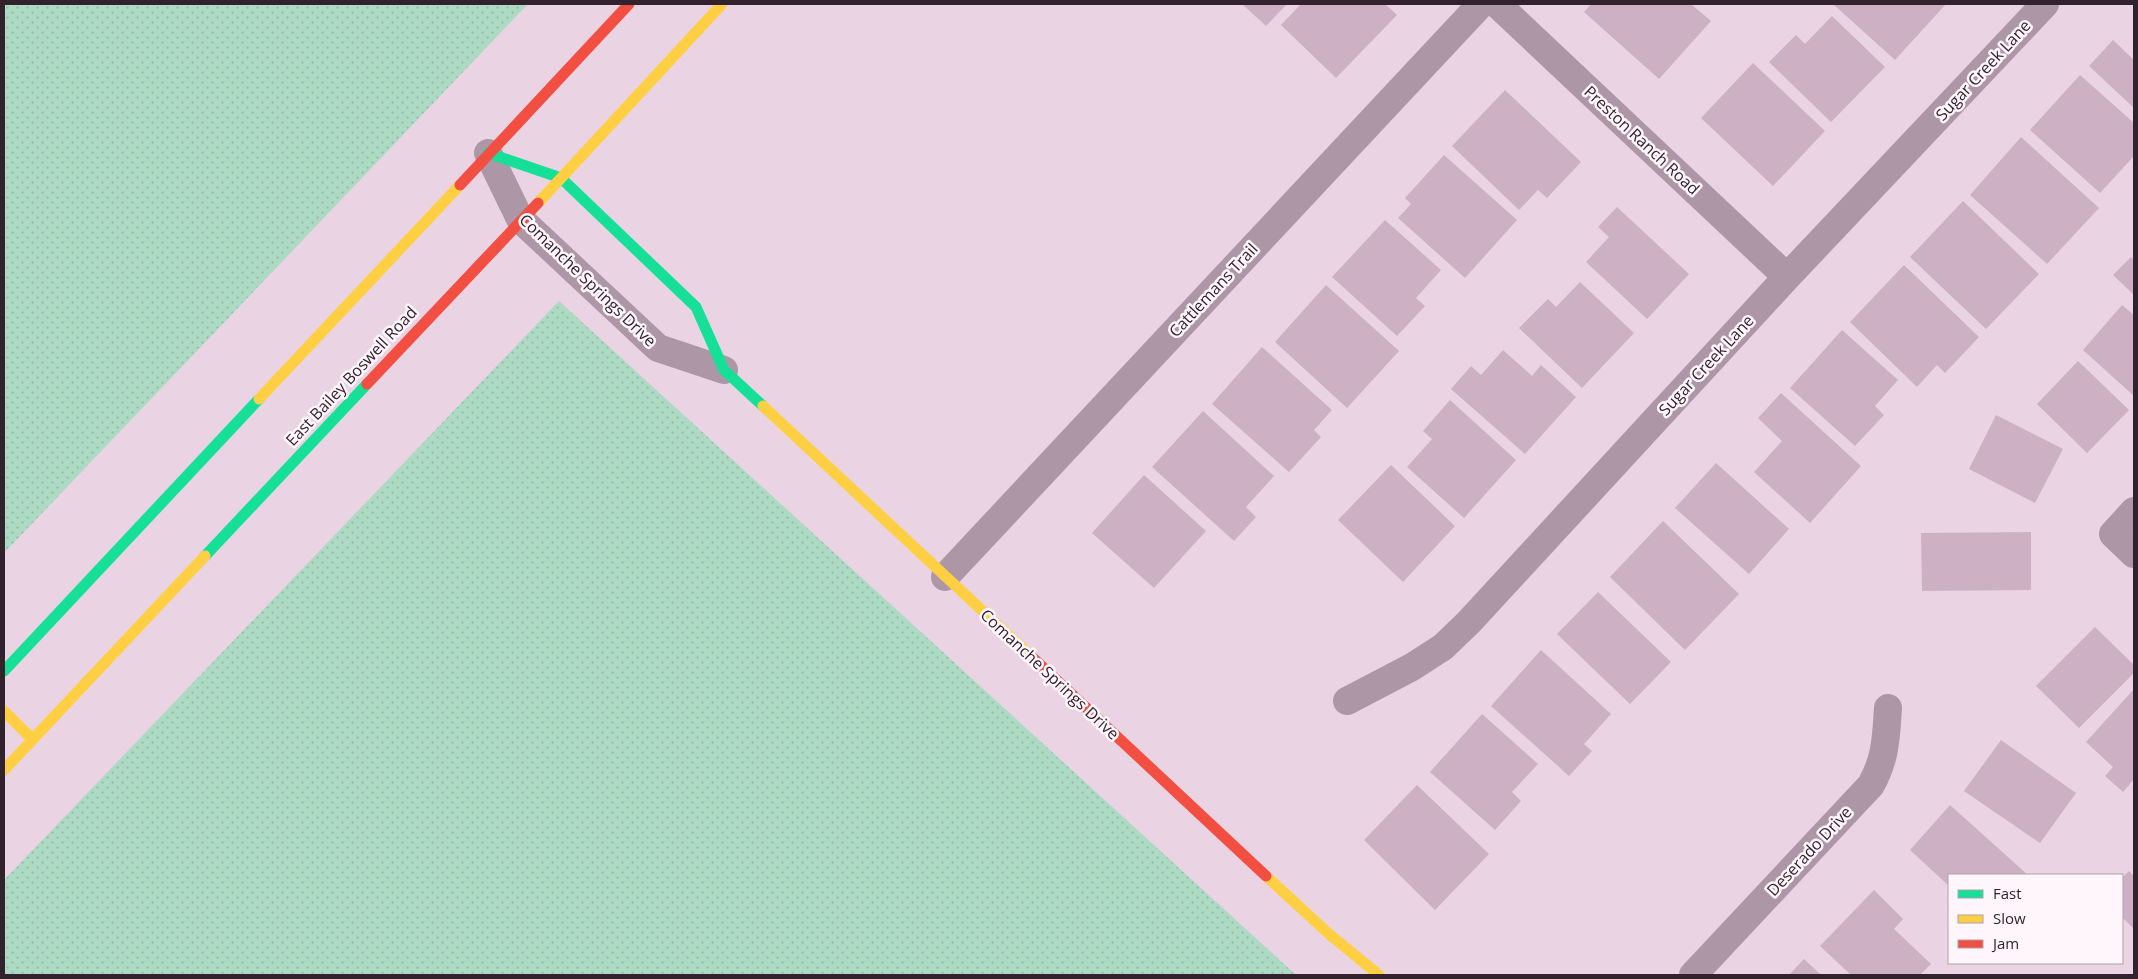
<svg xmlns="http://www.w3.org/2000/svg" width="2138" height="979" font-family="'Open Sans',sans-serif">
  <defs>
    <pattern id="grass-dots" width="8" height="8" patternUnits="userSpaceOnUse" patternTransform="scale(1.25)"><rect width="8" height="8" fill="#addac3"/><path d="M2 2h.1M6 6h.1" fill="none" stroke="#95bba8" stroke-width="1.8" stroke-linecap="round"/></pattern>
  </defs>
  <rect width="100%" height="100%" fill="#ead3e2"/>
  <path fill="url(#grass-dots)" d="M4 4H528L4 553Z
    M559 301 1296 975H4V880Z"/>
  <path fill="#ceb0c5" d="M1242 4H1287L1266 26Z
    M1301 4H1385L1397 15 1336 78 1281 25Z
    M1591 4H1691L1711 21 1659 79 1584 12Z
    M1833 4H1946L1895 60Z
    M1832 16 1885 67 1831 122 1769 62 1796 35 1805 44Z
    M2113 40 2134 60V108L2089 66Z
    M1753 63 1825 131 1773 186 1701 118Z
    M2080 75 2134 123V156L2100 193 2030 130Z
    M1505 90 1581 162 1547 198 1538 190 1519 210 1452 146Z
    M2021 137 2099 208 2047 264 1970 195Z
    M1444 155 1517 220 1465 278 1398 218 1411 204 1405 198Z
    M1963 201 2039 274 1986 329 1910 257Z
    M1617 207 1689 274 1647 319 1586 262 1609 237 1598 227Z
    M1385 220 1441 270 1416 298 1425 306 1397 336 1332 277Z
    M2131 257 2134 260V295L2113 275Z
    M1904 265 1979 337 1945 373 1937 365 1917 387 1850 322Z
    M1580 282 1634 333 1582 388 1519 328 1548 299 1556 307Z
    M1326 285 1399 351 1347 408 1275 342Z
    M2122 305 2134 315V396L2083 350Z
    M1842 330 1898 380 1875 406 1884 415 1855 446 1790 388Z
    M1262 347 1332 410 1314 430 1321 437 1289 472 1212 404Z
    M1503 350 1532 376 1541 365 1576 397 1525 454 1451 389 1471 366 1481 375Z
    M2078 361 2129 410 2087 453 2037 404Z
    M1781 393 1861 466 1810 523 1754 472 1782 441 1758 418Z
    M1450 400 1516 460 1464 518 1407 467 1432 439 1423 431Z
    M1203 411 1274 476 1246 507 1256 517 1234 541 1152 467Z
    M1996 415 2063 449 2035 503 1969 469Z
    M1716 463 1789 529 1749 574 1675 508Z
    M1391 465 1455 526 1403 582 1338 520Z
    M1144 475 1206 531 1154 588 1092 533Z
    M1663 521 1739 594 1685 650 1610 577Z
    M2031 532V590L1922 591 1921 533Z
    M1598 592 1671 662 1630 704 1557 634Z
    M2095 627 2134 665V673L2079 728 2036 686Z
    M1541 650 1611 714 1584 744 1592 751 1569 776 1491 706Z
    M2134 689V779L2123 792 2105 776 2113 767 2086 742Z
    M1482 714 1538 764 1512 792 1521 801 1495 830 1430 772Z
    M2001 740 2076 793 2040 843 1964 791Z
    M1417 785 1489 854 1435 910 1364 840Z
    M1950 805 2028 875H1949V886L1910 850Z
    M2129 871 2134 876V929L2122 917V878Z
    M1874 890 1903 919 1894 929 1931 964 1920 975H1851L1820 946Z
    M1804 959 1821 975H1789Z"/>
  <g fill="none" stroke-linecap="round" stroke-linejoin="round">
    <path stroke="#ad97a6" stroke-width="28" d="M1497 4 1787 277
      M488 153 520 219 658 348 724 370
      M2134 511 2113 534 2134 554
      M945 577 1481 4
      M1347 701 1412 667 1443 647 1469 622 1787 277 2045 4
      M1693 975 1871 785C1886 758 1886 737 1888 708"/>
    <path stroke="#16e098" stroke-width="11" d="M488 153 561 178 696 307 724 370 763 406
      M205 556 367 384
      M4 671 259 399"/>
    <path stroke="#ffcf43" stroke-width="11" d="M538 203 722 4
      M259 399 460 185
      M763 406 1033 658
      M4 711 32 739
      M4 770 205 556
      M1266 876 1329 934 1379 975"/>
    <path stroke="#f24e42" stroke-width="11" d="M460 185 629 4
      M367 384 538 203
      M1033 658 1266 876"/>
  </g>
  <g text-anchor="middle" stroke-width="5" stroke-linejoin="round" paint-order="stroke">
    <g font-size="16" fill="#32222d" stroke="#fff6fc">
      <text transform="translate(1983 70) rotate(-47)" y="6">Sugar Creek Lane</text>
      <text transform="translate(1642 140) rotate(43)" y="6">Preston Ranch Road</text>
      <text transform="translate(588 280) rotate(44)" y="6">Comanche Springs Drive</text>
      <text transform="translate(1213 290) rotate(-47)" y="6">Cattlemans Trail</text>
      <text transform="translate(1706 365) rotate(-47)" y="6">Sugar Creek Lane</text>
      <text transform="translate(351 376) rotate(-47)" y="6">East Bailey Boswell Road</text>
      <text transform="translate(1050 674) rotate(43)" y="6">Comanche Springs Drive</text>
      <text transform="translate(1809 851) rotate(-47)" y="6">Deserado Drive</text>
    </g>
  </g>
  <rect width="2138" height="979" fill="none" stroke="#32222d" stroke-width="10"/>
  <rect x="1948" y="874" width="175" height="90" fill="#fff6fc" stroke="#ada1a9"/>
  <rect x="1958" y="890" width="25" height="8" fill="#16e098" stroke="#ada1a9"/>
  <text x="1993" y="899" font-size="15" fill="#32222d">Fast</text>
  <rect x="1958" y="915" width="25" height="8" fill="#ffcf43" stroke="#ada1a9"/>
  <text x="1993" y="924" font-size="15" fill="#32222d">Slow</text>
  <rect x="1958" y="940" width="25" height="8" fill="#f24e42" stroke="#ada1a9"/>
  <text x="1993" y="949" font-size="15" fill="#32222d">Jam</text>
</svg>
